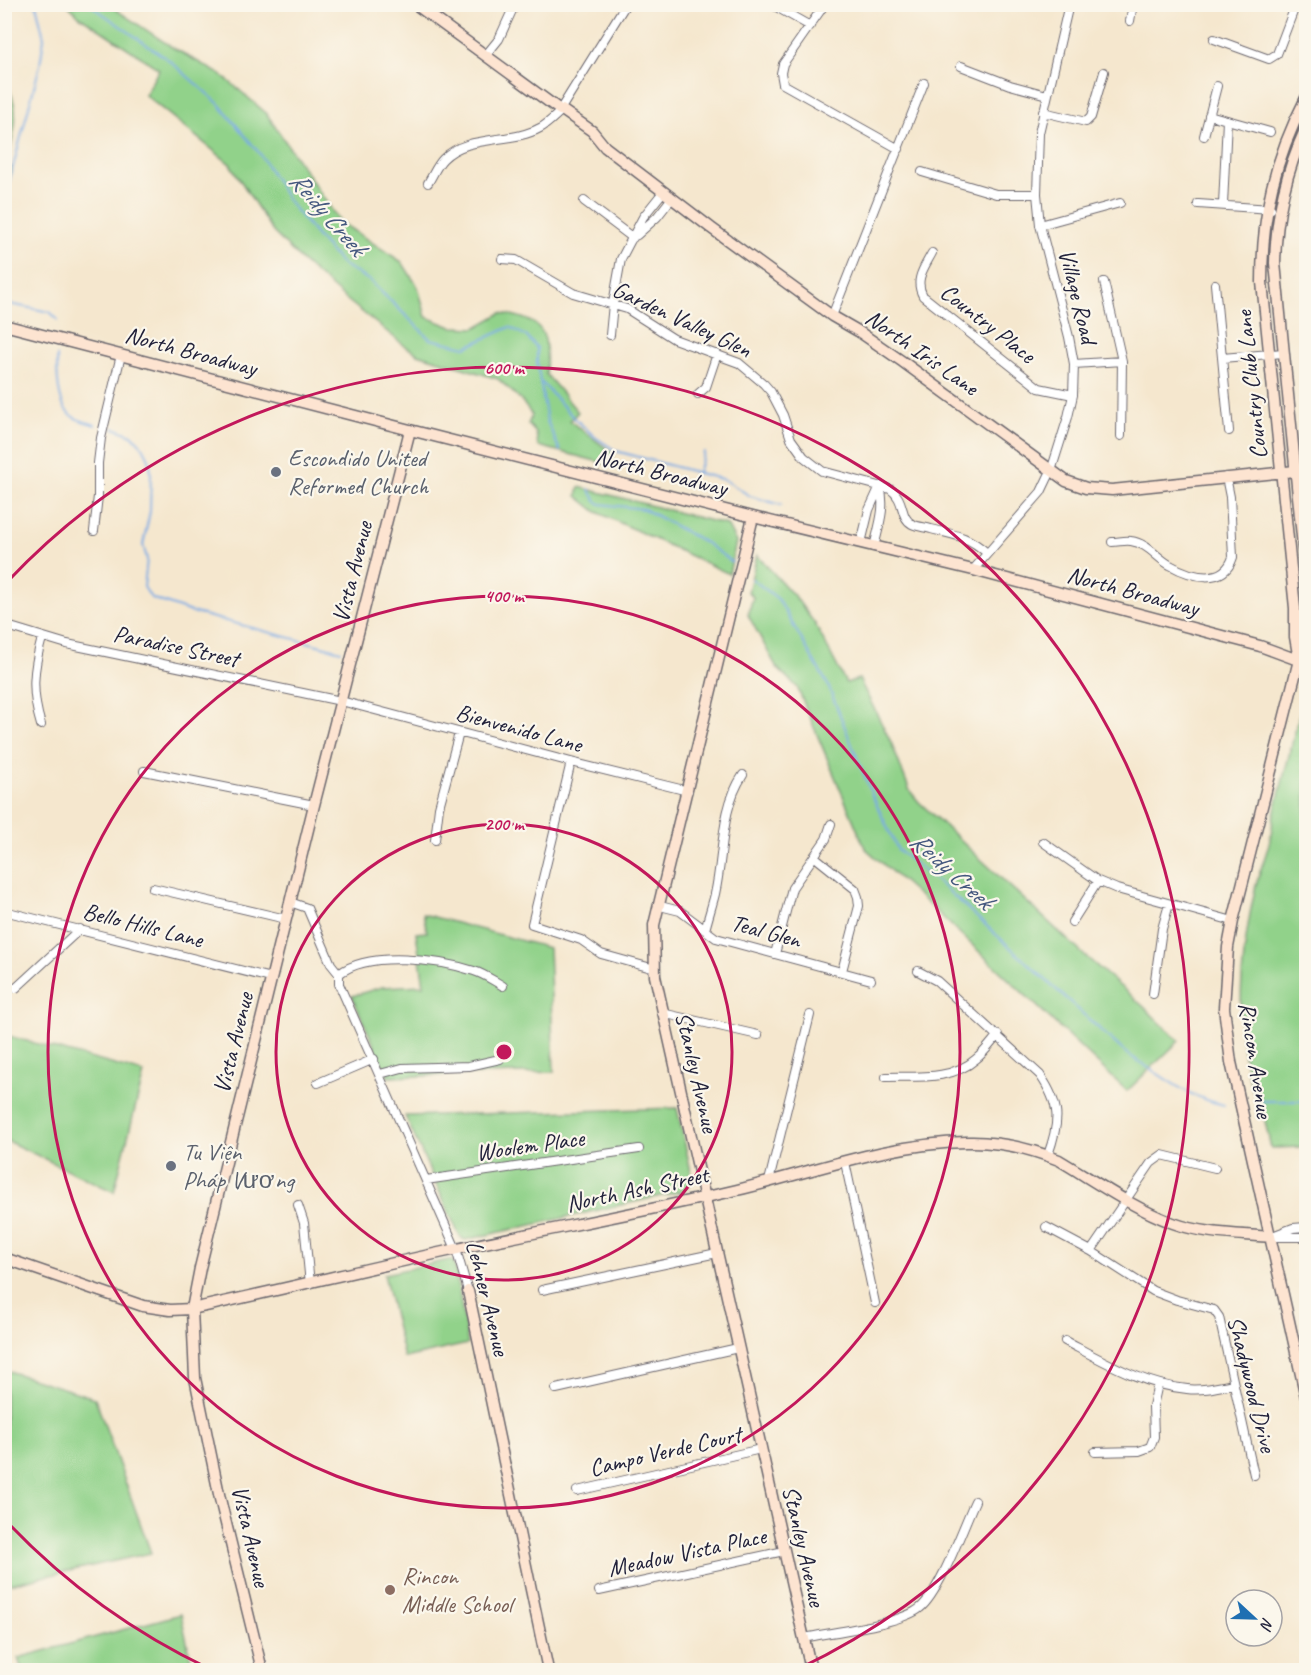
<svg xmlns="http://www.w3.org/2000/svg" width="1311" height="1675" font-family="Caveat,sans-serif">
  <rect width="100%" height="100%" fill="#fbf7ec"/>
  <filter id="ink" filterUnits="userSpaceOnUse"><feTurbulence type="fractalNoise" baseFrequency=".0167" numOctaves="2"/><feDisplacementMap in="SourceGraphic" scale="12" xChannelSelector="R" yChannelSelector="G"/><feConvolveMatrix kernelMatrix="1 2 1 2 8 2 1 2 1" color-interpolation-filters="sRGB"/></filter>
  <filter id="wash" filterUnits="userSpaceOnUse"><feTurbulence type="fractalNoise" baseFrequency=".008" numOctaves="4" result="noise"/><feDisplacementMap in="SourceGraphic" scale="24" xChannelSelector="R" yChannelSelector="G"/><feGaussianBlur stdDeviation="1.35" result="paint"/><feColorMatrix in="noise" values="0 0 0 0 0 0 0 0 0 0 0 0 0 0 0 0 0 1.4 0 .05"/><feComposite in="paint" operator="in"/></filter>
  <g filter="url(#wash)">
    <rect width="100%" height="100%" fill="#f5e7ce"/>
    <path fill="#91d28a" stroke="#5a7a62" stroke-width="1.5" d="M68 5H109L172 47 223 76 266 113 340 222 402 262 418 287 426 317 452 327 475 328 501 313C546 321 548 331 546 374L578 412 570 421 614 454 611 465 538 446 536 433 528 424 532 415 521 400 498 379 418 354 405 346 342 296 304 263 273 232 230 164 145 95 159 69 79 16Z
      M5 81C23 111 14 133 6 165L11 167 5 193Z
      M579 487 727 525 736 542 729 574 597 512 577 496Z
      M757 555 796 598 815 624 846 683 859 679 891 742 910 791 919 802 1083 954 1143 1006 1179 1041 1127 1091 935 910 865 848 797 687 777 668 748 615 753 597 748 592Z
      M1306 689V1147L1271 1148 1258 1091H1253C1250 1080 1245 1067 1244 1055 1237 1004 1243 944 1254 894 1259 868 1272 846 1273 818Z
      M423 914 549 948 554 1072 388 1077 352 996 382 987 424 985 416 933 427 932Z
      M5 1035 144 1073 114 1192 5 1140Z
      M677 1108 692 1176 690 1184 683 1191 465 1240 460 1237 405 1116Z
      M449 1260 454 1262 468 1344 404 1358 384 1274Z
      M5 1370 95 1398 151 1553 5 1585Z
      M181 1614 193 1670H22L18 1658Z"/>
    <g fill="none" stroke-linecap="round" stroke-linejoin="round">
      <path stroke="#79aae4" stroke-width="2" d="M89 4 170 61 218 103 260 154 289 202 321 241 342 264 370 281 430 339 466 347 510 327 526 336 537 348V363L547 421 560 451
        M4 201 40 65 44 38 36 4
        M4 303 50 312 58 320
        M57 356C57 372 57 407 72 416 78 421 88 422 95 425
        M542 383 573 417 595 437 616 451 725 480 750 496 781 505
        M114 428 132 435 143 447 149 459 151 472 150 511 143 545 147 559 144 587 151 598 191 612 341 651
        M698 473 704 452
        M589 489 596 501 600 504 644 509 706 543 732 562
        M752 579 778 599 828 685 872 795 898 850 945 888 1127 1054C1162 1075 1183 1096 1224 1105
        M1261 1101H1306"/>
    </g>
  </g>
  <g filter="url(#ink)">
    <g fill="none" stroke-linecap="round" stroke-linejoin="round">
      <defs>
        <path id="street" d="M771 4 810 26
          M825 4 783 64 781 73 783 84 899 149
          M1130 21 1133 4
          M1214 39 1269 59 1277 54 1296 4
          M486 55 499 39 515 4
          M961 66 1010 85 1047 95
          M1043 112 1086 122 1091 117 1104 72
          M1209 115 1270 132
          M1204 136 1217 86
          M922 172 996 194H1037
          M428 183C433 175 437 165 443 159 467 134 511 144 540 128 548 124 555 116 562 110H560L626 4
          M584 201 633 238
          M1198 204 1271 209
          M1223 205 1227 120
          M1040 225 1120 203
          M637 235 657 217 672 198
          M932 253C924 268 914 280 923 296L1039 388 1073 395
          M502 259 516 260 573 293 627 309 674 339 739 363 764 384 771 392 783 415 791 439 804 457 822 471 890 489C906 500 899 517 912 524 918 527 925 527 931 529 956 535 968 536 987 553
          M1104 282 1122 361 1121 436
          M1215 284 1229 431
          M832 316 924 83
          M610 335 613 304 621 259 643 217 663 192
          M1222 358 1283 353
          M1074 364 1122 361
          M698 394 706 387 717 354
          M1295 471 1306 470
          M94 531 98 496V463L101 438 121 355
          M1112 542C1118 542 1125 540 1131 541 1147 543 1157 558 1170 565 1191 577 1224 586 1233 557L1230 497 1226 477
          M861 543 869 510 880 486
          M874 547C879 525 886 508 880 486
          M973 570 1041 492 1051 471 1068 417 1073 395 1074 364 1069 337 1040 225 1037 194 1039 133 1069 4
          M4 625 67 644 341 701 571 762 688 791
          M41 725C31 692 33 670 42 638
          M571 762 532 924 581 940 601 954 655 969
          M144 771 314 805
          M435 840 439 807 459 733
          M1043 842 1098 881 1117 889 1233 921
          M815 857 855 889 858 897 859 906 842 971
          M153 888 286 919
          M290 902 307 908 331 964 339 974V984L456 1249 468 1291
          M660 906 680 911 716 938 871 980
          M4 911 271 978
          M1072 922 1098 881
          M705 930C708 918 712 906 715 894 724 855 720 809 743 775
          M775 954 792 888 826 839 831 824
          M918 971 937 981 1040 1075C1061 1106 1060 1121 1048 1155
          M339 974C369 950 440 960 474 971 484 974 494 981 503 986
          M12 988H16L80 929
          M1153 994 1162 929 1169 904
          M662 1013 758 1035
          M380 1074 402 1068 469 1066 500 1059
          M886 1077C916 1076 951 1081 976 1059 984 1053 991 1043 998 1035
          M318 1083 374 1059
          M845 1162 875 1303
          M426 1180 639 1149
          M769 1181 810 1015
          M298 1205 304 1223 310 1284
          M1046 1227 1091 1251 1153 1291 1177 1300 1214 1310 1219 1317 1254 1475
          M1270 1237 1293 1228 1306 1227
          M1274 1237H1306
          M1091 1251 1151 1163 1162 1155 1215 1168
          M542 1290 717 1253
          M1065 1341C1103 1361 1143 1385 1187 1389 1202 1391 1218 1387 1233 1384
          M556 1389 738 1348
          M1095 1452 1139 1451 1150 1447 1154 1437 1153 1406 1158 1384
          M577 1491 761 1449
          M599 1591 784 1551
          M804 1638C831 1632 901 1624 920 1608 940 1592 963 1527 975 1501"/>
        <path id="secondary" d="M415 4 560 110
          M562 110 592 131 605 147 711 228 832 316 858 331 903 362 1066 481 1086 488 1112 490 1295 471
          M1306 128C1286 171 1276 215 1275 263L1306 577
          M4 325 410 430 753 517 973 570 1260 646 1306 663
          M753 517 654 925 655 976 811 1670
          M1306 648 1299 660 1233 921 1228 947 1224 1008 1231 1062 1306 1397
          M1299 660 1295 637V608L1262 282C1262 213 1274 160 1306 98
          M4 1258 143 1306 170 1310 192 1309C280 1290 369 1268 457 1249 550 1229 644 1212 737 1190 812 1172 888 1143 967 1142 999 1141 1029 1148 1059 1160 1096 1182 1133 1208 1173 1223 1203 1234 1238 1234 1270 1237
          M468 1291 548 1670
          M262 1670 220 1499 195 1378 192 1309 200 1268 314 805 410 430"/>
      </defs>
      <use href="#street" stroke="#6c676e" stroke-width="10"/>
      <use href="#secondary" stroke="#6c676e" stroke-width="13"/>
      <use href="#street" stroke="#fff" stroke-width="8"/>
      <use href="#secondary" stroke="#fde4d1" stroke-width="10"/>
    </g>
  </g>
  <g fill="none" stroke="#c2185b" stroke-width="3">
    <circle cx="504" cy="1052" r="228"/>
    <circle cx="504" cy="1052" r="456"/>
    <path d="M210 1669A684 684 0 0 1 8 1523M8 581A684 684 0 1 1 798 1669"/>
  </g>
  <g fill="#6b7280" stroke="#fbf7ec" stroke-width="2">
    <circle cx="276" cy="472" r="6"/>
    <circle cx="171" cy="1166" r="6"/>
  </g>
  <circle fill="#8d6e63" stroke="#fbf7ec" stroke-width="2" cx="390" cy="1590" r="6"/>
  <g text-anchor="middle" stroke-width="4.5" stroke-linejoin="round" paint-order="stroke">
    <g font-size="24" fill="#22223b" stroke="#fbf7ec">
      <text transform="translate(1078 296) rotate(76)" y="8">Village Road</text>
      <text transform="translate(682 319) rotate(25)" y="8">Garden Valley Glen</text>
      <text transform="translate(988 323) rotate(38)" y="8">Country Place</text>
      <text transform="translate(191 351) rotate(15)" y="8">North Broadway</text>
      <text transform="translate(922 352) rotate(35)" y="8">North Iris Lane</text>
      <text transform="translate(1251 385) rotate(-96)" y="8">Country Club Lane</text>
      <text transform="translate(661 472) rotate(14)" y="8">North Broadway</text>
      <text transform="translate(352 572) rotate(-76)" y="8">Vista Avenue</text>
      <text transform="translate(1133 591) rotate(15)" y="8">North Broadway</text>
      <text transform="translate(176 646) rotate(12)" y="8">Paradise Street</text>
      <text transform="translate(519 728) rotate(15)" y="8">Bienvenido Lane</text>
      <text transform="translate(143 925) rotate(14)" y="8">Bello Hills Lane</text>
      <text transform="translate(766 931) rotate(15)" y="8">Teal Glen</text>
      <text transform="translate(233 1043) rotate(-76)" y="8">Vista Avenue</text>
      <text transform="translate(1256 1060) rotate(81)" y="8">Rincon Avenue</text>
      <text transform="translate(697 1072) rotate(77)" y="8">Stanley Avenue</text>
      <text transform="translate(530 1145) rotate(-8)" y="8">Woolem Place</text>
      <text transform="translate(637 1189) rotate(-12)" y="8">North Ash Street</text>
      <text transform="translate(488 1298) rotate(76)" y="8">Lehner Avenue</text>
      <text transform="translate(1252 1384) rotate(76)" y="8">Shadywood Drive</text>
      <text transform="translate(665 1451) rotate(-13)" y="8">Campo Verde Court</text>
      <text transform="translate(251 1536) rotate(77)" y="8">Vista Avenue</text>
      <text transform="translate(804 1546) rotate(77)" y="8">Stanley Avenue</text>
      <text transform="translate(687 1552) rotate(-12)" y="8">Meadow Vista Place</text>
    </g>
    <g font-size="24" fill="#5b616d" stroke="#fbf7ec" text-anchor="start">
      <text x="288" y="466">Escondido United<tspan x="288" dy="28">Reformed Church</tspan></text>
      <text x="183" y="1160">Tu Viện<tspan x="183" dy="28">Pháp Vương</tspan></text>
    </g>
    <g font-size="24" fill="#785e54" stroke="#fbf7ec" text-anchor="start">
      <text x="402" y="1584">Rincon<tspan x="402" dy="28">Middle School</tspan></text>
    </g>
    <g font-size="26" font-style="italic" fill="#45587f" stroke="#fbf7ec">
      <text transform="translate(328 213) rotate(49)" y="9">Reidy Creek</text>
      <text transform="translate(952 870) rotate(42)" y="9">Reidy Creek</text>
    </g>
  </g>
  <circle cx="504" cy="1052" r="9" fill="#c2185b" stroke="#fbf7ec" stroke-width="3"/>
  <g font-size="18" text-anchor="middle" font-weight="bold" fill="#c2185b" stroke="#fbf7ec" stroke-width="4.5" stroke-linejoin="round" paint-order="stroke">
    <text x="504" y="374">600 m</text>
    <text x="504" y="602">400 m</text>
    <text x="504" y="830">200 m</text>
  </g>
  <rect width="1311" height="1675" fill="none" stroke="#fbf7ec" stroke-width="24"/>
  <g transform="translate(1254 1618) rotate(112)"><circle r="28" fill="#fbf7ec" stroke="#a4a2a5" stroke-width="1.5"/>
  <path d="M0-4.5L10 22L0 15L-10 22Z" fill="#1f6fb2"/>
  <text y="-9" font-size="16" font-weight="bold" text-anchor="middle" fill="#22223b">N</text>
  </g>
</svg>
